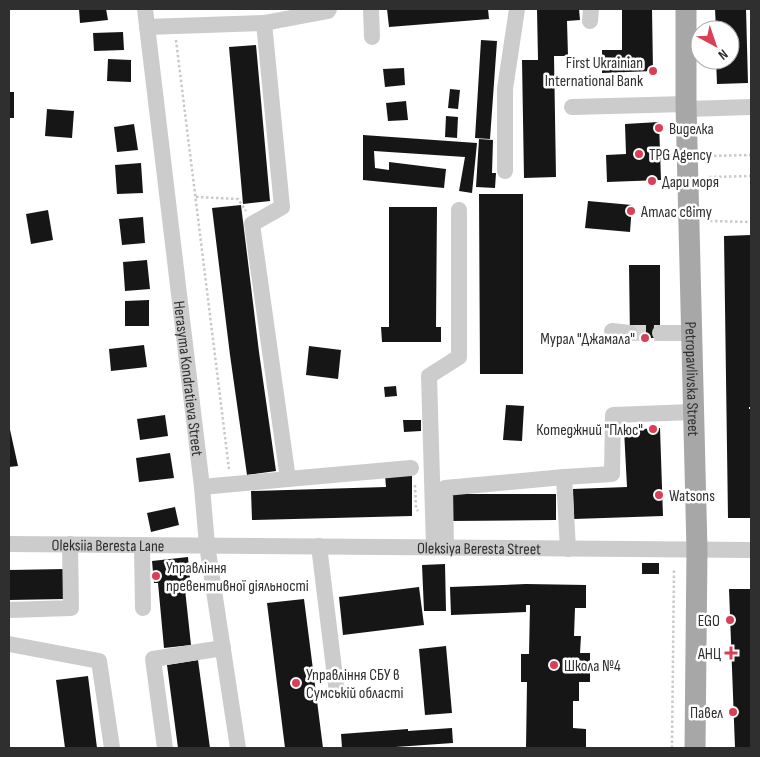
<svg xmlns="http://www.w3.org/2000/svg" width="760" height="757" font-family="'Sofia Sans Condensed',sans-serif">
  <rect width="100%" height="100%" fill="#fff"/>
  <path fill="#161616" d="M79 9H106L108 20 80 23Z
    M387 9H488L489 19 389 27Z
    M537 9H579L580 20 567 21 568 56H554L556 177 524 178 522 60H538Z
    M622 9H652L653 71 602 73V50H622Z
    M715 9H746L748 83 717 84 716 60H730V30H716Z
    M123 32 124 50 94 51 93 33Z
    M481 40 497 41 490 139 475 138Z
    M256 45 270 201 243 204 229 47Z
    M108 59 131 60V82L107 81Z
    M404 68 405 85 385 87 383 69Z
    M450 89 460 90 458 109 448 108Z
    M9 92H14V118H9Z
    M406 101 408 120 388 121 386 103Z
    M47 109 74 111 72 138 45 136Z
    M446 116 458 117 457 138 445 137Z
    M659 122 661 180 607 182 606 155 626 154 625 124Z
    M134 124 138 150 117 152 114 127Z
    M363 135 477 143 472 193 459 191 465 157 374 151 375 168 389 170V162L446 169 444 188 363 180Z
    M479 139 493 140 492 173H496L495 188 476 187Z
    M141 163 143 193 117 194 115 165Z
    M479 194H523V374H480Z
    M588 201 632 205 630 232 585 228Z
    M241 205 259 352 276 471 247 475 230 355 212 208Z
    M389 207H437L436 327H441V342H382L381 327H389Z
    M48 210 53 240 31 244 26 214Z
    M143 217 145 243 122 245 119 219Z
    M751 235V407H749V409H751V518H728L724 236Z
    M147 260 150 289 125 291 123 262Z
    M629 265H660V338H630Z
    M149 300V326H125V301Z
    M144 345 147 367 111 371 109 349Z
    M309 346 341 350 338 379 306 375Z
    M396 386 397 396 385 397 384 387Z
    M506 405 524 406 522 441 503 440Z
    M165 415 168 436 140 440 137 419Z
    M403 420H421V431L404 432Z
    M9 425 18 466 9 467Z
    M660 428 663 516 574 519 573 489 627 487 624 430Z
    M170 453 174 478 139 482 136 458Z
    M412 474V516L252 520 251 491 386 487 385 475Z
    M448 494H556V520L449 521Z
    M175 507 179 525 151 532 147 513Z
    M188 557 190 579 184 580 191 645 164 648 158 583H154L152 561Z
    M642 563H659V574H642Z
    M445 564 446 611H424L422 565Z
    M65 569V599L9 600V570Z
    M526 584 586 585V608H575L574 636H581L580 653H590V682H579V701H573V728L586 729V748H526L527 682H521V654H529L530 605H526V612L451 615 450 587Z
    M419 587 424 625 343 635 339 597Z
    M729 589H751V748H735Z
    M304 599 323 748H285L267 603Z
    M446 646 452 713 425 715 419 649Z
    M198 660 210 748H178L167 665Z
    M88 676 97 748H65L56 680Z
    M452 728 453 743 381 748H342L341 734 408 729V731Z"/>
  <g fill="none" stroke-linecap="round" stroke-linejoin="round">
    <path stroke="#d5d5d5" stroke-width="16" stroke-dasharray="16 8" stroke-linecap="butt" d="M630 333H660"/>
    <path stroke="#c9c9c9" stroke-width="2.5" stroke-dasharray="2.5 2.5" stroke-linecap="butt" d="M176 40 229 469
      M709 156 751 155
      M709 177 751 176
      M196 197 238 199 246 211
      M710 221 751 222
      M415 485 416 508 418 511
      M672 748 674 569"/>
    <g stroke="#ccc" stroke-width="16">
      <path id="s1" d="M145 9 202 487 207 545 238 748"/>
      <path d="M371 9 372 37"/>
      <path d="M590 21 591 9"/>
      <path d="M264 23 328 11 329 9"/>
      <path d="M147 27 264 23 282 207 252 224 288 479 202 487"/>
      <path d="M572 107 686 104"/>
      <path d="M687 109 751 107"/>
      <path d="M505 171V89L517 9"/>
      <path d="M612 331 630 333"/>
      <path d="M660 333H692"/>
      <path d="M564 477 568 549"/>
      <path d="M288 479 411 468"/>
      <path id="s2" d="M9 544 751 550"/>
      <path d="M142 545 143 608"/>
      <path d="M319 546 336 685"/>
      <path d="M434 547 429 376 459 357V210"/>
      <path d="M446 547 445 488 564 477 612 474 613 415 693 412"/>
      <path d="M9 610 71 608 70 544"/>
      <path d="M9 644 99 661 112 748"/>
      <path d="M165 748 153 659 223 648"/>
    </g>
    <path stroke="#a7a7a7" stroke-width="21" id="s3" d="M686 9V104L697 550 695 748"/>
  </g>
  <g fill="#d84057" stroke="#fff" stroke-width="2">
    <circle cx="653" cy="71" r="5"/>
    <circle cx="659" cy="128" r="5"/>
    <circle cx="639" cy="154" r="5"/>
    <circle cx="652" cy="181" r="5"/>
    <circle cx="631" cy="211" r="5"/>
    <circle cx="645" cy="338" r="5"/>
    <circle cx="653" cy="429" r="5"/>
    <circle cx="659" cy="495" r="5"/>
    <circle cx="156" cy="576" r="5"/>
    <circle cx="730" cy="620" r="5"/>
    <path d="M728.5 645.5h5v5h5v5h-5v5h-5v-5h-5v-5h5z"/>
    <circle cx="554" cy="665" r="5"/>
    <circle cx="296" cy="683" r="5"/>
    <circle cx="733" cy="712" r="5"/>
  </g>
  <g text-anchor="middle" stroke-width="5" stroke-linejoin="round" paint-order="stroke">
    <g font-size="16" fill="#2f2f2f" stroke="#fff" text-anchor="start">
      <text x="643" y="68" text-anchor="end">First Ukrainian<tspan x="643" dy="18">International Bank</tspan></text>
      <text x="669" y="134">Виделка</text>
      <text x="649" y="160">TPG Agency</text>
      <text x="662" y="187">Дари моря</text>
      <text x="641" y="217">Атлас світу</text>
      <text x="635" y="344" text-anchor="end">Мурал "Джамала"</text>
      <text x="643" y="435" text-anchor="end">Котеджний "Плюс"</text>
      <text x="669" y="501">Watsons</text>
      <text x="166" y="573">Управління<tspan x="166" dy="18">превентивної діяльності</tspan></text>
      <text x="720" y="626" text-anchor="end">EGO</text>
      <text x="721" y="659" text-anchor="end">АНЦ</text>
      <text x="564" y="671">Школа №4</text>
      <text x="306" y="680">Управління СБУ в<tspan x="306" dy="18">Сумській області</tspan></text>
      <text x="723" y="718" text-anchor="end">Павел</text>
    </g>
    <g font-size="16" fill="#2f2f2f" stroke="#fff">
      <text dy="6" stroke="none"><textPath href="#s3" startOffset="370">Petropavlivska Street</textPath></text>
      <text dy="6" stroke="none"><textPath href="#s1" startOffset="372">Herasyma Kondratieva Street</textPath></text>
      <text dy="6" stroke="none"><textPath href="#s2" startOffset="99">Oleksiia Beresta Lane</textPath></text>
      <text dy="6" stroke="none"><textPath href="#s2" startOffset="470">Oleksiya Beresta Street</textPath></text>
    </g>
  </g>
  <rect width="760" height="757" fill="none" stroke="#2f2f2f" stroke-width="20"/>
  <g transform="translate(715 45) rotate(140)"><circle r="24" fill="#ffffff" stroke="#acacac"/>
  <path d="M0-4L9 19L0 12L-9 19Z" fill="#d84057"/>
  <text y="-8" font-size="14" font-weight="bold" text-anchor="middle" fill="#2f2f2f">N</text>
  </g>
</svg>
